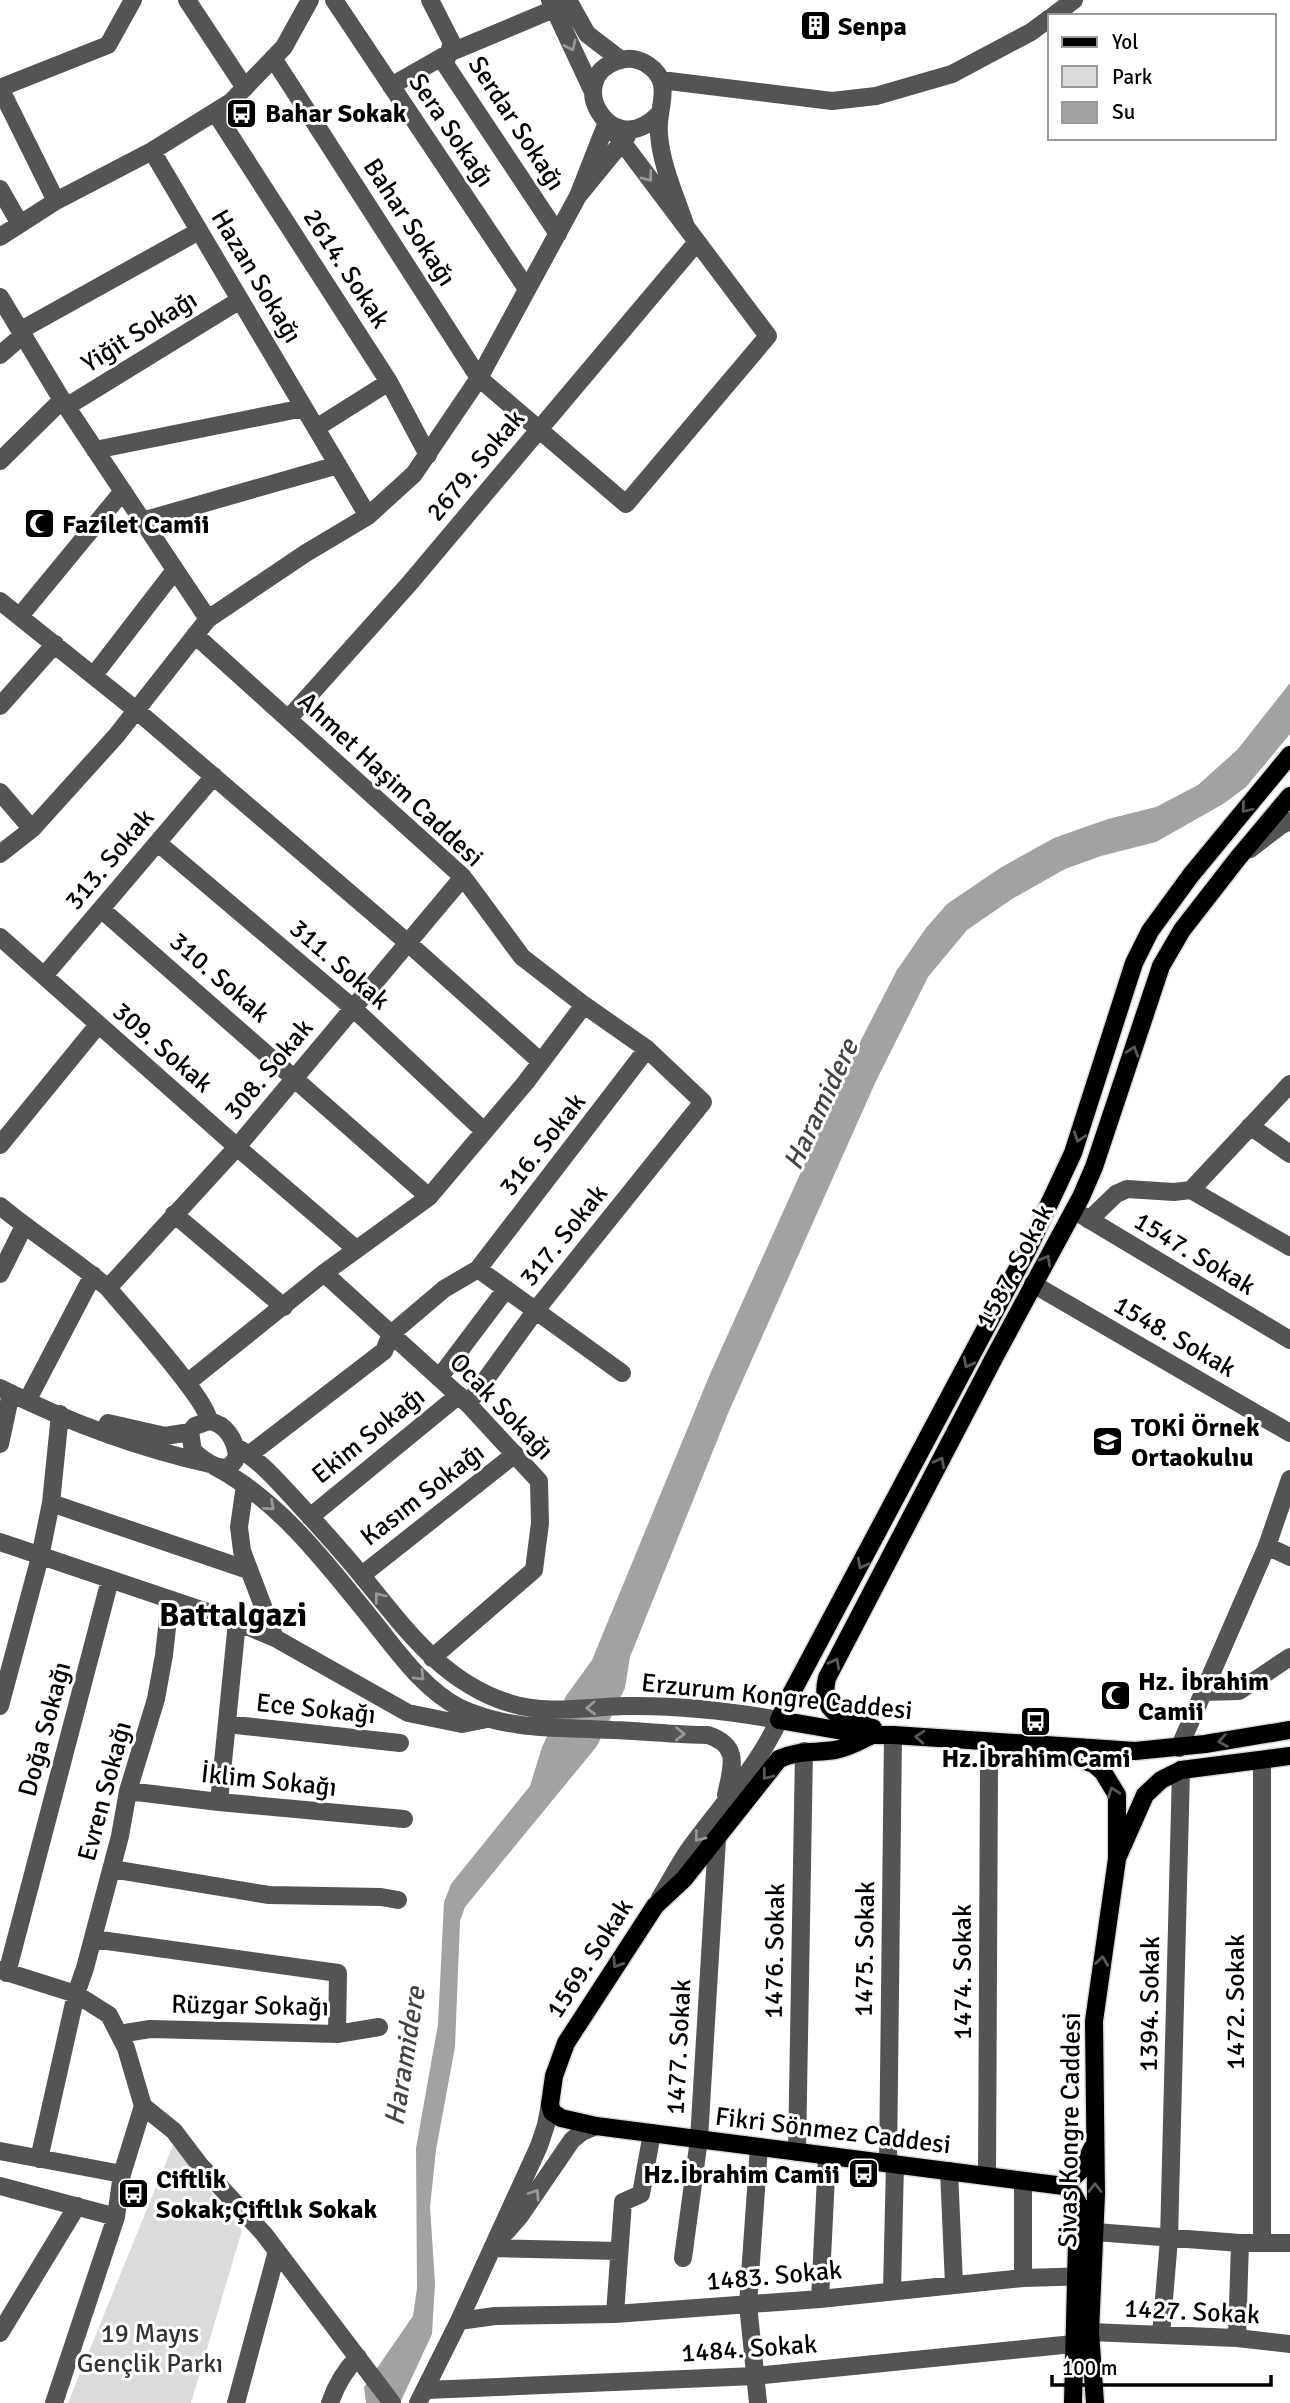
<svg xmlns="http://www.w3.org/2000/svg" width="1290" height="2403" font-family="Signika,sans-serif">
  <rect width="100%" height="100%" fill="#fff"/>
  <path fill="#dbdbdb" d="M173 2145 242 2230 191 2403H68Z"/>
  <path fill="#a2a2a2" d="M1290 683V734L1246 787 1223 804 1156 842 1101 856 1065 869 1012 899 967 930 928 977 876 1081 729 1411 630 1657 625 1688 597 1746 465 1907 460 1921 455 2047 436 2150 430 2207 435 2283 432 2334 400 2403H366L364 2387 413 2316 417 2288 416 2148 438 2024 444 1902 451 1884 530 1786 542 1747 566 1696 592 1660 710 1374 819 1132 862 1038 897 970 926 928 947 904 1000 868 1054 838 1108 819 1156 807 1198 785 1237 750Z"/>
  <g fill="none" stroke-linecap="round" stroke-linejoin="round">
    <defs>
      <path id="major" d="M1290 755 1191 875 1150 931 1134 963 1073 1153 1028 1249 790 1696 779 1720 866 1735H893L1135 1751 1205 1744 1290 1730
        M873 1728C845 1718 818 1715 827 1678L995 1356 1081 1197 1094 1167 1161 966 1182 930 1238 858 1290 796
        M872 1735C860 1741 848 1748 835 1750 815 1753 798 1750 779 1759L684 1879 655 1906 566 2043 554 2076 550 2104 552 2112 561 2118 596 2126 1064 2186
        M1065 1754 1094 1764 1103 1772 1117 1795V1859L1094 2021 1096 2194 1090 2332 1095 2403
        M1118 1856 1145 1795 1161 1780 1181 1770 1290 1756
        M1064 2186 1073 2194 1078 2203 1073 2403
        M1064 2186 1081 2170 1093 2147"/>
    </defs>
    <use href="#major" stroke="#dbdbdb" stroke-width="21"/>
    <path stroke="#545454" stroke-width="18" d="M187 0 245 88
      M334 0 527 289
      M430 0 452 43 445 64 558 234
      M550 0 593 92
      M568 0 587 34 621 60
      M1053 16 1074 0
      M273 58 479 378 626 504 768 336 686 227
      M661 80 832 101 876 96 952 74 1031 32 1050 18
      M391 86 449 53 554 9
      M0 88 108 45 133 0
      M0 88 56 201
      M215 112 389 382 428 455
      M607 122 686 227C676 197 661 165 659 134 656 109 675 83 648 65 639 59 628 57 617 61 563 79 611 164 659 114
      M607 122 578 196 627 136
      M152 151 368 516
      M0 189 20 224
      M0 237 56 201 152 151 231 102 284 47 310 0
      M0 297 62 400 208 619
      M21 330 199 231
      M0 355 22 336
      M66 407 240 300
      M316 428 389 382
      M95 450 304 408
      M0 461 62 400
      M142 521 338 465
      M0 601 136 710 408 943 541 1062
      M20 616 123 491
      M195 635 463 877 522 957 584 1005 647 1049 703 1102 536 1310 468 1404
      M94 675 175 570
      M0 706 55 644
      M288 719 409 584 697 242
      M0 792 32 829
      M158 843 353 1008 484 1131
      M1250 849 1280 826 1290 821
      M0 854 32 829 116 736 208 619 306 553 368 516 414 474 479 378 578 196
      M101 909 429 1197
      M0 937 237 1147 356 1249
      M44 976 214 776
      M1250 1126 1290 1154
      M0 1145 98 1025
      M1191 1190 1290 1247
      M0 1206C35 1235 74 1259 108 1288 127 1311 207 1399 209 1421
      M174 1214 284 1307
      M1080 1214 1290 1340
      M1089 1220 1116 1194 1127 1189 1174 1192 1191 1190 1290 1084
      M478 1269 647 1049
      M324 1273 468 1404 539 1481 540 1523 534 1570 432 1658
      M0 1274 24 1226
      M1033 1284 1290 1433
      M108 1288 237 1147 463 877
      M439 1378 506 1289
      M187 1383 324 1273 429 1197 526 1082 584 1005
      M0 1388C66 1421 138 1448 210 1464
      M27 1401 93 1275
      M209 1421C226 1424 235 1439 237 1456 228 1479 205 1462 193 1451L190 1432 195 1426Z
      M108 1423 165 1436 190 1432
      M0 1444 11 1393
      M236 1447C260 1460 277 1481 295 1500 318 1525 341 1550 362 1576 404 1627 442 1682 509 1703 546 1715 587 1707 625 1706 675 1705 730 1711 779 1720 757 1768 719 1808 688 1851 678 1866 669 1883 660 1898
      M250 1454 384 1351 391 1334 444 1289 478 1269 622 1373
      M214 1466C282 1502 330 1568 377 1626 400 1655 426 1691 460 1708 509 1731 560 1727 612 1730 644 1731 676 1735 708 1735 741 1746 732 1767 726 1795
      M245 1485 239 1527 242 1551 275 1638
      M51 1503 248 1570
      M310 1517 459 1395
      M0 1542 237 1622 275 1638 408 1713 462 1724 487 1719
      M1267 1546 1290 1557
      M362 1575 515 1454
      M1203 1692 1239 1691 1290 1657
      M0 1706 40 1557 51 1503 60 1414
      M227 1724 400 1743
      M1179 1748 1267 1546 1290 1479
      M128 1791 219 1802 404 1819
      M219 1802 237 1622
      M112 1869 269 1895 381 1897 398 1900
      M93 1939 338 1973 337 2034
      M0 1970 76 1994 109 2015 126 2048 143 2106 122 2174 116 2217 54 2403
      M7 1973 110 1580
      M119 2034 150 2029 337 2034 379 2027
      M143 2106 174 2131 199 2164 264 2234 392 2403
      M0 2151 122 2174
      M797 2152 804 1751
      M39 2159 76 1994 85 1968 120 1836 128 1791 156 1699 164 1655 170 1600
      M888 2164 893 1735
      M949 2171 954 2284
      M987 2176 989 1767
      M0 2186 116 2217
      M1082 2231 1240 2243H1290
      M506 2232 520 2216 572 2140 582 2132 596 2126
      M1262 2243V1760
      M492 2248 619 2251
      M683 2258 699 2139 717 1839
      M1023 2278V2181
      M892 2291 895 2164
      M820 2299 827 2156
      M615 2314 623 2202 641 2194 652 2133
      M459 2321 495 2316 615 2314 820 2299 1023 2278 1091 2276
      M1090 2332 1237 2338 1290 2344
      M0 2333 77 2206
      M1161 2335 1169 2239 1181 1770
      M1237 2338 1240 2243
      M426 2390 755 2376 1073 2344
      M236 2403 277 2251
      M330 2403C336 2385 344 2371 358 2357
      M418 2403 459 2321 539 2146 546 2125 550 2104
      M758 2403 748 2304 759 2147"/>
    <use href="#major" stroke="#000" stroke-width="18"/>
  </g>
  <defs><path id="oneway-chevron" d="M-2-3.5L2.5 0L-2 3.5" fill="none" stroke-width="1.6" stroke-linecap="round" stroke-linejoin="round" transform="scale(1.75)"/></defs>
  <g stroke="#989898">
    <use href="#oneway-chevron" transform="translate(571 46) rotate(65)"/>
    <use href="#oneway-chevron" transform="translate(648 177) rotate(53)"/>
    <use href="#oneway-chevron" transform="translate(270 1506) rotate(41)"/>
    <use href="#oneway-chevron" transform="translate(379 1597) rotate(-128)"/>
    <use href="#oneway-chevron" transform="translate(420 1676) rotate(45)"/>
    <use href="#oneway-chevron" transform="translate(591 1708) rotate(178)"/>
    <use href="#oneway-chevron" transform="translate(680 1734) rotate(2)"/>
    <use href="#oneway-chevron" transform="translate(699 1837) rotate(128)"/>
    <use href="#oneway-chevron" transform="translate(535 2194) rotate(-56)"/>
  </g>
  <g stroke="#595959">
    <use href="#oneway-chevron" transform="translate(1246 808) rotate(130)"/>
    <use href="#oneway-chevron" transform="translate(1133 1051) rotate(-72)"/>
    <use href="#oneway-chevron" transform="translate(1079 1137) rotate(108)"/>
    <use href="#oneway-chevron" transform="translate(1046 1260) rotate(-61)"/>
    <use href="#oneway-chevron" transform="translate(968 1363) rotate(118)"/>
    <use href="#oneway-chevron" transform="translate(940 1462) rotate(-62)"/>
    <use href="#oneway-chevron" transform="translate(862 1564) rotate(118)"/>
    <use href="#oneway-chevron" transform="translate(835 1663) rotate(-62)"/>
    <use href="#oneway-chevron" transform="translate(920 1737) rotate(-176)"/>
    <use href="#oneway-chevron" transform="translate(1223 1741) rotate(170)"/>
    <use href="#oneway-chevron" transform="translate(767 1775) rotate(128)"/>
    <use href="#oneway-chevron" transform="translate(1113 1792) rotate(-109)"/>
    <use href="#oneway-chevron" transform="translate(1102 1961) rotate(-82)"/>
    <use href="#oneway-chevron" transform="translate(617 1963) rotate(123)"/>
    <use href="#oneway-chevron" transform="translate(1095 2188) rotate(-90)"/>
  </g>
  <defs>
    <symbol id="building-square" viewBox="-11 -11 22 22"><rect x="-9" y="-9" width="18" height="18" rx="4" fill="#000" stroke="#fff"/><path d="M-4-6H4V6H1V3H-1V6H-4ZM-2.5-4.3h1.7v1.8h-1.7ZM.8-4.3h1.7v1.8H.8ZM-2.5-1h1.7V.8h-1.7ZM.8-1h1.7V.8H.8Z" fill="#fff"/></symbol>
    <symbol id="bus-square" viewBox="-11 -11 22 22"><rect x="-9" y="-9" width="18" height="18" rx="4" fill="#000" stroke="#fff"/><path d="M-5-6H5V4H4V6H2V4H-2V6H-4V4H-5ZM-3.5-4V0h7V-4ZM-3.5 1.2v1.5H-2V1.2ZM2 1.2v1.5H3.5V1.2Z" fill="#fff"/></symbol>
    <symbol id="mosque-square" viewBox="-11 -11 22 22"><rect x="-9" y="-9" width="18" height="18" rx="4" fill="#000" stroke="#fff"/><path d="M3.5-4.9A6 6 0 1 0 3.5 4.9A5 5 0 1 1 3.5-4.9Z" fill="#fff"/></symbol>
    <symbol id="school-square" viewBox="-11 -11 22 22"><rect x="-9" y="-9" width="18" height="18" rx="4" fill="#000" stroke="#fff"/><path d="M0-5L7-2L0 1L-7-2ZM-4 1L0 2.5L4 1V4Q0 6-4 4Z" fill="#fff"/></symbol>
  </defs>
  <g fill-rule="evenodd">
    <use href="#building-square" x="798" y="8" width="35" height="35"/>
    <use href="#bus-square" x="224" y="96" width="35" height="35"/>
    <use href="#mosque-square" x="22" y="506" width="35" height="35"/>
    <use href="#school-square" x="1090" y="1424" width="35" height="35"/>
    <use href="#mosque-square" x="1098" y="1678" width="35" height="35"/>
    <use href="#bus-square" x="1018" y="1704" width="35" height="35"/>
    <use href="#bus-square" x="846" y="2156" width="35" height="35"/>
    <use href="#bus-square" x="116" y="2176" width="35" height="35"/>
  </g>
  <g text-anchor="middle" stroke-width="6" stroke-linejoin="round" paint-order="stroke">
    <g font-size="26" font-weight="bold" fill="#000" stroke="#fff" text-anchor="start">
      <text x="838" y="35">Senpa</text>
      <text x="265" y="122">Bahar Sokak</text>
      <text x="62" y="533">Fazilet Camii</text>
      <text x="1131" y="1436">TOKİ Örnek<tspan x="1131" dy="30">Ortaokulıu</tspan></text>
      <text x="1138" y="1690">Hz. İbrahim<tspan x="1138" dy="30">Camii</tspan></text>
      <text x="1036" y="1767" text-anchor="middle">Hz.İbrahim Cami</text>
      <text x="840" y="2183" text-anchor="end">Hz.İbrahim Camii</text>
      <text x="156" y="2188">Ciftlik<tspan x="156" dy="30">Sokak;Çiftlık Sokak</tspan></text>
    </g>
    <g font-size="26" fill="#000" stroke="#fff">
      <text transform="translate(517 123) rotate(57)" y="9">Serdar Sokağı</text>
      <text transform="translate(452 130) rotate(56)" y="9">Sera Sokağı</text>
      <text transform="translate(410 222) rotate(57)" y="9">Bahar Sokağı</text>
      <text transform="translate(347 268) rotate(57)" y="9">2614. Sokak</text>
      <text transform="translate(257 276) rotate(59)" y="9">Hazan Sokağı</text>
      <text transform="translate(139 331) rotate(-32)" y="9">Yiğit Sokağı</text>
      <text transform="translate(475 465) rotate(-50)" y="9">2679. Sokak</text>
      <text transform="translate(391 779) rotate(43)" y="9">Ahmet Haşim Caddesi</text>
      <text transform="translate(109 859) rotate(-50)" y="9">313. Sokak</text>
      <text transform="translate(340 964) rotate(41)" y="9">311. Sokak</text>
      <text transform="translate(220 977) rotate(41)" y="9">310. Sokak</text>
      <text transform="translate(163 1047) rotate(41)" y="9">309. Sokak</text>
      <text transform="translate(268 1069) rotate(-50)" y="9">308. Sokak</text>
      <text transform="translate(542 1144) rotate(-52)" y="9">316. Sokak</text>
      <text transform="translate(563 1235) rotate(-51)" y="9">317. Sokak</text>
      <text transform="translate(1195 1253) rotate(31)" y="9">1547. Sokak</text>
      <text transform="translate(1014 1266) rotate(-62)" y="9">1587. Sokak</text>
      <text transform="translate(1175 1336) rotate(30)" y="9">1548. Sokak</text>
      <text transform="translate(502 1406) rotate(46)" y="9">Ocak Sokağı</text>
      <text transform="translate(368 1435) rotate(-39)" y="9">Ekim Sokağı</text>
      <text transform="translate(422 1494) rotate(-38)" y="9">Kasım Sokağı</text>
      <text transform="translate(777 1696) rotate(6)" y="9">Erzurum Kongre Caddesi</text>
      <text transform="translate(316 1708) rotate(6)" y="9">Ece Sokağı</text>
      <text transform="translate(44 1729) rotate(-75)" y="9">Doğa Sokağı</text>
      <text transform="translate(269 1780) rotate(6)" y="9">İklim Sokağı</text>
      <text transform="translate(104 1791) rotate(-75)" y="9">Evren Sokağı</text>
      <text transform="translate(864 1949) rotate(-89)" y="9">1475. Sokak</text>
      <text transform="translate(774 1951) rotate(-89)" y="9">1476. Sokak</text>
      <text transform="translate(589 1958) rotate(-57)" y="9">1569. Sokak</text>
      <text transform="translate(962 1972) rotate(-90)" y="9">1474. Sokak</text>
      <text transform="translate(1235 2002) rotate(-90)" y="9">1472. Sokak</text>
      <text transform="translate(1149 2004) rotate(-89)" y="9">1394. Sokak</text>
      <text transform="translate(250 2005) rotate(1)" y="9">Rüzgar Sokağı</text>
      <text transform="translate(678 2047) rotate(-87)" y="9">1477. Sokak</text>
      <text transform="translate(833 2130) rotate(7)" y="9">Fikri Sönmez Caddesi</text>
      <text transform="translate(1069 2130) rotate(-89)" y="9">Sivas Kongre Caddesi</text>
      <text transform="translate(774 2275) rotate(-5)" y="9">1483. Sokak</text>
      <text transform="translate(1192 2311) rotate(3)" y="9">1427. Sokak</text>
      <text transform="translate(749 2348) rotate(-4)" y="9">1484. Sokak</text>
    </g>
    <g font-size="26" fill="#323232" stroke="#fff">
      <text x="150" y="2342">19 Mayıs<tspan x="150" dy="30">Gençlik Parkı</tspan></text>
    </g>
    <g font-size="28" font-style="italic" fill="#434343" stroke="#fff">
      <text transform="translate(820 1104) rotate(-65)" y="10">Haramidere</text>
      <text transform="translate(404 2056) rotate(-81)" y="10">Haramidere</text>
    </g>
    <g font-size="33" font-weight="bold" fill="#000" stroke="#fff">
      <text x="233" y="1626">Battalgazi</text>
    </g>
  </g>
  <rect x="1048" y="14" width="228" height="126" fill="#ffffff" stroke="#999999" stroke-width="2"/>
  <rect x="1062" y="37" width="35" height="10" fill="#000000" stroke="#999999" stroke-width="2"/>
  <text x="1112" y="49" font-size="21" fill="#000000">Yol</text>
  <rect x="1062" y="66" width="35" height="21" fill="#dbdbdb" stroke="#999999" stroke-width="2"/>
  <text x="1112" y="84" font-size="21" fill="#000000">Park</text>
  <rect x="1062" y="102" width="35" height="21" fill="#a2a2a2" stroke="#999999" stroke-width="2"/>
  <text x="1112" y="119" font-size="21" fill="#000000">Su</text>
  <path d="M1052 2375v10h219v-10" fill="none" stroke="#000000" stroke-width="3.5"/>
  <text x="1062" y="2375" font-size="21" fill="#000000" stroke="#ffffff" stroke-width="5" paint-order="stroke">100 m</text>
</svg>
